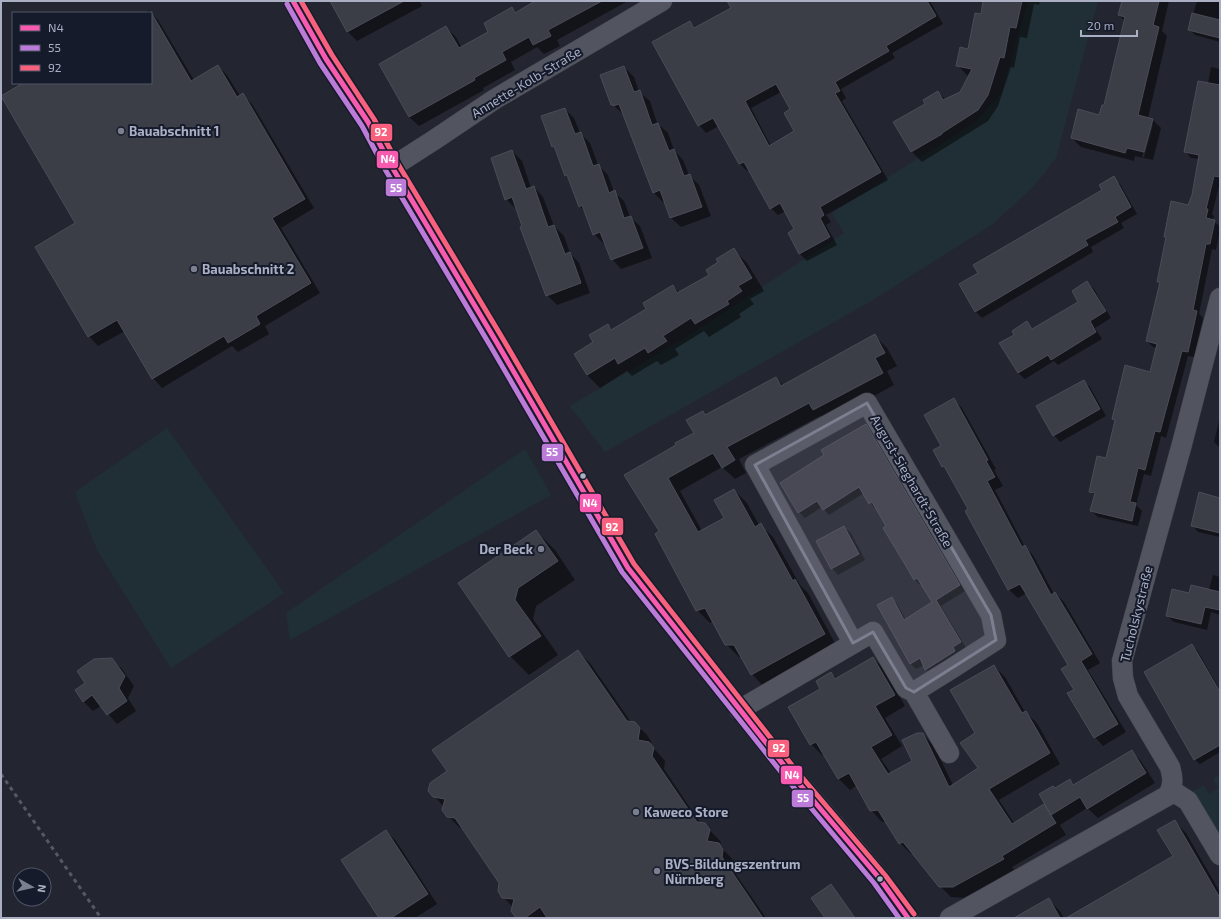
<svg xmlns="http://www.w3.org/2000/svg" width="1221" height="919" font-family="'Exo 2',sans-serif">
  <rect width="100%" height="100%" fill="#232630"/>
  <path fill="#202f36" d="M1028 1H1098L1056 158 1035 185 993 224 871 301 605 452 570 406 694 332 844 233 832 213 975 122 1001 93Z
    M167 428 284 593 171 668 97 550 75 492Z
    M525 449 551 495 290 640 286 613Z
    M1220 775V842L1192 792 1204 785 1209 794 1219 788 1213 779Z"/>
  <path fill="#0007" fill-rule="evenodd" d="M331 1H420L422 6 357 41 347 31Z
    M537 1H628L557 40 560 46 544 54 537 47 511 62 515 70 483 88 484 90 419 126 409 117 446 27 456 37 462 48 490 32 512 8 516 13Z
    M730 1H930L943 24 892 53 895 58 841 89 846 98 842 101 888 180 826 215 831 222 826 225 837 245 807 261 800 254 789 233 796 229 786 211 778 215 771 208 750 169 747 171 740 164 719 126 706 133 699 125 690 22 696 28 732 8ZM781 92 792 110 795 132 771 146 751 108Z
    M984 1H1040L1039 5 1034 4 1027 38 1020 37 1014 68 1011 67 998 106 988 121 922 162 912 152 895 123 926 104 938 92 946 100 961 93 969 77 958 66 969 50 981 15Z
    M1123 1H1169L1162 31 1167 36 1148 118 1153 120 1161 128 1153 160 1135 156 1134 161 1081 147 1072 138 1100 116 1104 106 1125 21 1119 15ZM1151 124H1153L1144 157H1142Z
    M1197 1H1220V42L1195 35 1189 29Z
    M149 10 158 20 194 80 218 66 227 75 240 96 243 95 252 104 314 208 281 228 320 293 265 326 269 334 238 352 232 346 162 388 153 378 125 331 98 346 89 336 76 223 25 83H151V13H145Z
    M624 67 634 77 639 92 650 101 657 123 668 133 674 150 683 160 689 175 699 185 711 216 681 227 671 218 665 201 663 202 653 192 623 114 612 104 601 75Z
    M1211 67 1220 69V183L1212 214 1214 216 1213 221 1220 226V231L1216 250 1212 249 1199 314 1203 318 1194 357 1188 356 1166 438 1161 436 1151 476 1144 474 1136 505 1142 511 1138 526 1098 517 1091 511 1095 496 1090 491 1107 459 1116 422 1113 419 1151 373 1157 348 1153 347 1147 341 1160 284 1158 281 1167 238 1165 237 1189 206 1192 195 1200 159 1191 158 1185 151 1208 84Z
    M565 109 574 118 580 133 590 143 598 165 608 175 614 192 624 201 630 217 640 226 652 258 621 269 612 259 606 243 604 244 594 234 586 213 580 206 569 179 565 175 556 150 553 146Z
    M512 151 522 161 531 188 534 187 543 197 554 226 564 236 570 253 579 263 590 293 557 305 547 295 517 208 516 209 506 199Z
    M1113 178 1120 184 1137 214 1121 223 1124 228 1091 247 1093 252 982 318 975 311 979 273 1103 190Z
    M734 250 747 263 764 291 750 299 754 304 739 314 741 317 709 337 704 331 675 349 679 355 661 365 657 361 632 376 627 371 600 388 587 375 594 342 608 325 613 330 648 309 673 286 680 293 710 275 719 262Z
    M1087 282 1094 289 1111 318 1095 328 1102 339 1058 365 1054 361 1025 379 1018 373 1001 344 1015 335 1027 323 1034 329 1079 302Z
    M875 336 887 348 897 366 887 371 894 385 826 422 820 416 739 459 746 473 735 479 722 467 680 491 702 531 726 518 734 490 747 503 759 525H760L773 537 800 585 808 593 837 647 764 687 752 674 742 657H739L726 644 713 621 710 623 697 610 660 532 625 475 678 446 695 433 702 412 706 416 776 378 783 385Z
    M1083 381 1090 387 1106 416 1060 442 1054 435Z
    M953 399 962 408 996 469 994 470 1003 486 995 490 1025 547 1033 555 1054 594 1055 593 1064 602 1100 663 1088 670 1126 732 1103 746 1095 737 1075 690 1070 665 1027 593 1018 598 1009 590 984 543 969 510 949 472 943 466 942 446Z
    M1220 417V448L1214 442Z
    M866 425 872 431 965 591 941 606 966 648 932 675 926 669 924 665 916 669 910 663 878 606 892 598 897 604 906 620 934 602 922 584 920 585 915 580 885 528 888 526 877 508 876 509 870 503 864 493 829 515 822 507 805 518 799 512 781 483 826 456Z
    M1220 499V537L1198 532 1192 525Z
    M844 527 851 533 865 560 838 575 832 568Z
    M536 531 555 550 575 580 536 606 533 619 558 655 529 675 510 656 460 583Z
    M1213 575 1220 577V615L1211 612 1207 630 1174 622 1167 616 1190 594 1209 590Z
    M1192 645 1197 650 1220 690V752L1200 764 1195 760 1145 672Z
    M578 652 590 663 631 722 635 723 647 735 651 741V745L665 761 664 769 701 824H704L721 842 720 846 735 862 733 870 766 918H518L513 907 503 897 500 883 464 829 460 828 448 816 444 807 434 796 448 771Z
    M873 658 884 669 905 706 885 718 902 746 881 759 891 773 913 762 923 734 934 746 953 785 979 768 976 733 994 666 1005 677 1025 712 1037 723 1060 764 999 800 1014 823 1044 806 1048 810 1055 789 1070 780 1075 785 1132 752 1141 761 1155 783 1098 818 1087 808 1060 825 1066 835 1012 867 1014 870 964 898 951 897 940 886 914 853 911 854 900 843 886 821 882 822 871 810 857 785 850 790 839 779 824 754 822 755 811 744 822 689 831 673 837 679Z
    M112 659 122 669 134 686 128 698 136 711 117 724 101 706 93 711 83 701 86 683Z
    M1174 821 1186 833 1220 892V918H1068L1174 857Z
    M386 831 396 841 437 904 415 918H380Z
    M1048 899 1060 911 1064 918H1016Z"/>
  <path fill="#3b3d47" stroke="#4a4d58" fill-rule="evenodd" d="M330 1H404L347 32Z
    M535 1H602L548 30 551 36 533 45 529 37 502 52 506 60 474 78 475 80 409 117 379 64 446 26 459 48 488 32 484 23 512 7 515 13Z
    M727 1H927L936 16 886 46 889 51 835 82 840 91 835 93 881 172 820 207 824 215 820 218 830 237 799 254 788 233 794 229 780 203 770 209 744 162 739 164 713 118 698 126 652 42 690 21 694 28 731 8ZM776 84 790 109 784 113 794 131 769 146 745 101Z
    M983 1H1022L1016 28 1010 27 1004 58 1000 57 988 95 978 110 942 133V134L911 152 893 122 925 104 923 100 938 91 943 100 960 92 972 69 956 66 960 47 968 49 975 13 981 14Z
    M1122 1H1159L1153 25 1159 27 1138 115 1153 119 1144 152 1127 148 1125 153 1071 138 1078 109 1099 115 1102 105H1104L1125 17 1118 15Z
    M151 12 191 81 218 65 237 97 243 93 305 199 272 218 311 283 256 316 260 324 228 343 224 336 152 379 117 320 88 337 35 247 75 223 1 96 23 83H151Z
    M1192 13 1220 20V38L1188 30Z
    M624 66 634 92 640 90 652 125 658 123 669 151 674 149 684 176 690 174 702 207 670 218 660 190 653 193 619 104 613 106V104L611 105 600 75Z
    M1198 81 1220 85V177L1214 176 1206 209H1208L1206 218 1215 220 1210 244H1206L1193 310 1197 311 1188 352 1182 351 1160 432 1155 431 1145 470 1138 468 1130 502 1136 503 1132 521 1090 511 1095 493 1089 492 1097 456 1106 458 1115 420 1112 419 1125 365 1150 372 1157 344 1146 341 1160 282H1157L1166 237H1164L1171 201 1188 205 1192 195 1199 155 1184 152Z
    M565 108 575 134 581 132 593 166 599 164 609 193 615 190 624 218 631 216 643 248 611 260 600 232 593 235 582 205 579 207 567 175 565 176 554 146 552 147 541 116Z
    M512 150 526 189 534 186 548 227 554 225 565 254 570 252 581 283 546 296 520 227 522 226 512 197 505 200 491 158Z
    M1114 176 1131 207 1115 217 1118 222 1085 240 1088 245 975 312 959 284 978 273 973 265 1102 190 1099 185Z
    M734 248 752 278 738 286 742 291 727 301 729 304 695 324 691 318 663 336 667 341 648 353 645 348 618 364 615 358 587 375 574 354 593 342 589 335 608 324 611 330 646 309 643 303 673 285 677 293 709 275 706 270 718 262 716 259Z
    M1087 281 1106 311 1090 321 1096 332 1051 360 1048 355 1018 373 999 343 1014 335 1012 331 1027 321 1032 329 1078 302 1072 291Z
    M875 334 885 353 875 358 883 373 813 410 809 403 727 447 735 460 722 468 713 453 668 478 698 532 724 518 714 500 734 489 755 527 761 523 793 581 795 579 825 634 751 675 734 645H725L705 608 696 611 655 534 659 531 624 475 676 445 675 443 694 433 686 420 703 411 705 415 776 377 781 386Z
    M1084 380 1100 409 1053 436 1036 406Z
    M954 398 988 460 986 461 995 477 987 481 1022 547 1025 545 1051 595 1055 592 1092 654 1081 661 1118 724 1094 738 1067 693 1074 690 1061 669 1068 665 1020 584 1008 590 965 511 968 509 944 466 942 467 933 450 941 446 924 415Z
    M866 424 960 585 936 600 961 642 953 647 955 651 925 670 920 658 910 664 877 605 892 597 904 620 932 602 917 578 914 580 906 566 883 528 886 526 872 502 869 504 859 487 823 510 817 501 798 513 780 483 824 455 821 450Z
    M1199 492 1220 498V533L1191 526Z
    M844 526 859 554 831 569 816 541Z
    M536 530 558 561 518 588 515 600 541 636 509 657 458 583Z
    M1191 585 1220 592V610L1205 607 1201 624 1166 616 1172 589 1189 593Z
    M1192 644 1220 692V745L1194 760 1144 672Z
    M578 650 627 721 635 722 640 728 638 740 649 742 654 748 652 756 697 822 705 823 710 830 707 841 719 843 723 850 722 857 763 918H547L540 907 525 918H516L511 911 514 899 502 898 498 891 499 883 455 818 447 817 442 810 445 799 433 797 428 791 430 783 447 771 432 750Z
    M873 657 895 695 875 706 892 735 871 747 888 774 912 761 902 740 917 733H923L949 787 978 768 960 743 975 733 950 690 994 665 1022 713 1026 711 1050 753 989 789 1012 824 1044 804 1056 823 1002 856 1004 859 953 887H939L903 842 899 844 878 810 870 811 849 773 838 779 816 742 810 745 788 707 820 689 816 681 831 672 835 679Z
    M112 658 125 676 119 688 127 701 107 715 92 695 83 702 75 690 85 683 77 671 94 659Z
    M1132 750 1146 773 1087 809 1080 797 1051 815 1039 794 1053 786 1055 788 1070 779 1073 785Z
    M1175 820 1220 898V918H1066L1173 856 1157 830Z
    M386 830 428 894 391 918H379L341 860Z
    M831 884 855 918H825L811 898Z
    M1049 898 1060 918H1014Z"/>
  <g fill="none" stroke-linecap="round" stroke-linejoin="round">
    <defs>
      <path id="minor" d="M293 1 326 59 368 122 392 167 497 343 628 568 790 773 839 830 880 879 908 918
        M392 167 434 140 495 99 662 1
        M853 643 755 465 867 403 991 615 996 640 951 669 914 692
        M739 710 873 632 906 688 914 692 949 753
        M1171 790 1188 801 1220 855
        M950 918 1167 796C1174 787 1173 778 1170 767L1128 696 1123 678 1122 661 1182 444 1220 298"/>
    </defs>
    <use href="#minor" stroke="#3f414a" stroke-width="21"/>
    <use href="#minor" stroke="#52545f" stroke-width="20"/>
    <path stroke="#565962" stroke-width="3" stroke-dasharray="4 4" stroke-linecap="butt" d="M1 774 101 918"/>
    <defs>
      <path id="bus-1" d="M293 1 326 59 368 122 392 167 497 343 628 568 790 773 880 879 908 918"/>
      <path id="bus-2" d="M287 4 320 63 362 126 386 171 491 347 622 572 785 777 874 883 899 918"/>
      <path id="bus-3" d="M301 1 332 55 374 119 398 164 503 339 634 564 795 769 885 875 914 914"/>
    </defs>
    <use href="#bus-1" stroke="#161b2b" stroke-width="8"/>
    <use href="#bus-2" stroke="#161b2b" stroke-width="8"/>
    <use href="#bus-3" stroke="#161b2b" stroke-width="8"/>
    <use href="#bus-1" stroke="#f75aaf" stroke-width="5"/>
    <use href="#bus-2" stroke="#bd7bd9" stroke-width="5"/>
    <use href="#bus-3" stroke="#f8607d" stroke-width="5"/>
  </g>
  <path fill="#7b7f90" fill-opacity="0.2" stroke="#7b7f90" stroke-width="3" stroke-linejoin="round" d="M867 403 991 615 996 640 914 692 906 688 873 632 853 643 755 465Z"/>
  <g fill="#7b7f90" stroke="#161b2b" stroke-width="1.5">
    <circle cx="121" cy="131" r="4"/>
    <circle cx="194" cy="269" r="4"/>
    <circle cx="541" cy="549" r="4"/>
    <circle cx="636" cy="812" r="4"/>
    <circle cx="657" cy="871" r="4"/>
  </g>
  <g fill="#aaafc4" stroke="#161b2b" stroke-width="1.5">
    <circle cx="583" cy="476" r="3.5"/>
    <circle cx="880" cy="879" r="3.5"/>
  </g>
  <g text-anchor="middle" stroke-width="4" stroke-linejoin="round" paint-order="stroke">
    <g font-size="13" fill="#aaafc4" stroke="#161b2b">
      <text transform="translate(526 82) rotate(-31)" y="5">Annette-Kolb-Straße</text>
      <text transform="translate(912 481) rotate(60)" y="5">August-Sieghardt-Straße</text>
      <text transform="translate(1136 614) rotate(-76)" y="5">Tucholskystraße</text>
    </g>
    <g font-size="13" font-weight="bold" fill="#aaafc4" stroke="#161b2b" text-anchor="start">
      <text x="129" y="136">Bauabschnitt 1</text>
      <text x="202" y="274">Bauabschnitt 2</text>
      <text x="533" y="554" text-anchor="end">Der Beck</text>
      <text x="644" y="817">Kaweco Store</text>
      <text x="665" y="869">BVS-Bildungszentrum<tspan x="665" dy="15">Nürnberg</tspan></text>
    </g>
  </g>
  <g stroke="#161b2b" stroke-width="1.5">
    <rect x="370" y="123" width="23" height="19" rx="4" fill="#f8607d"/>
    <rect x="376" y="150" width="23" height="19" rx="4" fill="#f75aaf"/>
    <rect x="385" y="178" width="22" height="19" rx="4" fill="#bd7bd9"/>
    <rect x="541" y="443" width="23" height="19" rx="4" fill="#bd7bd9"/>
    <rect x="579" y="493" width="23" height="20" rx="4" fill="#f75aaf"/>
    <rect x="601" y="517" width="23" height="19" rx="4" fill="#f8607d"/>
    <rect x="767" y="739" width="23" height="19" rx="4" fill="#f8607d"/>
    <rect x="780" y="765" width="23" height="20" rx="4" fill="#f75aaf"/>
    <rect x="791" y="789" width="23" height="19" rx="4" fill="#bd7bd9"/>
  </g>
  <g font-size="11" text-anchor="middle" font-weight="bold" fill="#fff">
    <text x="381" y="136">92</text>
    <text x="388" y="163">N4</text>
    <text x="396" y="192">55</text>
    <text x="552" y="456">55</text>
    <text x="590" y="507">N4</text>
    <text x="612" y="531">92</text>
    <text x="779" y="752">92</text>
    <text x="792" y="779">N4</text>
    <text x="803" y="802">55</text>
  </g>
  <rect width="1221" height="919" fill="none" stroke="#aaafc4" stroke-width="4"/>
  <rect x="12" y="12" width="140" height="72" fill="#161b2b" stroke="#515668"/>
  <rect x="20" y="25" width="20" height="6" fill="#f75aaf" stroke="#515668"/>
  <text x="48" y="32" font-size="12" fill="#aaafc4">N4</text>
  <rect x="20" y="45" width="20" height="6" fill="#bd7bd9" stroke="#515668"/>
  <text x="48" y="52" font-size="12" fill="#aaafc4">55</text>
  <rect x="20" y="65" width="20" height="6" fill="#f8607d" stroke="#515668"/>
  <text x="48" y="72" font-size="12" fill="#aaafc4">92</text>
  <g transform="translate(32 887) rotate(98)"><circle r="19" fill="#161b2b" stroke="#515668"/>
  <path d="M0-3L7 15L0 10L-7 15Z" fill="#7b7f90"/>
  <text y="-6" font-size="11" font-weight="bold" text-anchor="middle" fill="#aaafc4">N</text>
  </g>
  <path d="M1081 30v6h56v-6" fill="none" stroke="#aaafc4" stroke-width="2"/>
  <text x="1087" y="30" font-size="12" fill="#aaafc4" stroke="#161b2b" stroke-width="3" paint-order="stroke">20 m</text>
</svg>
